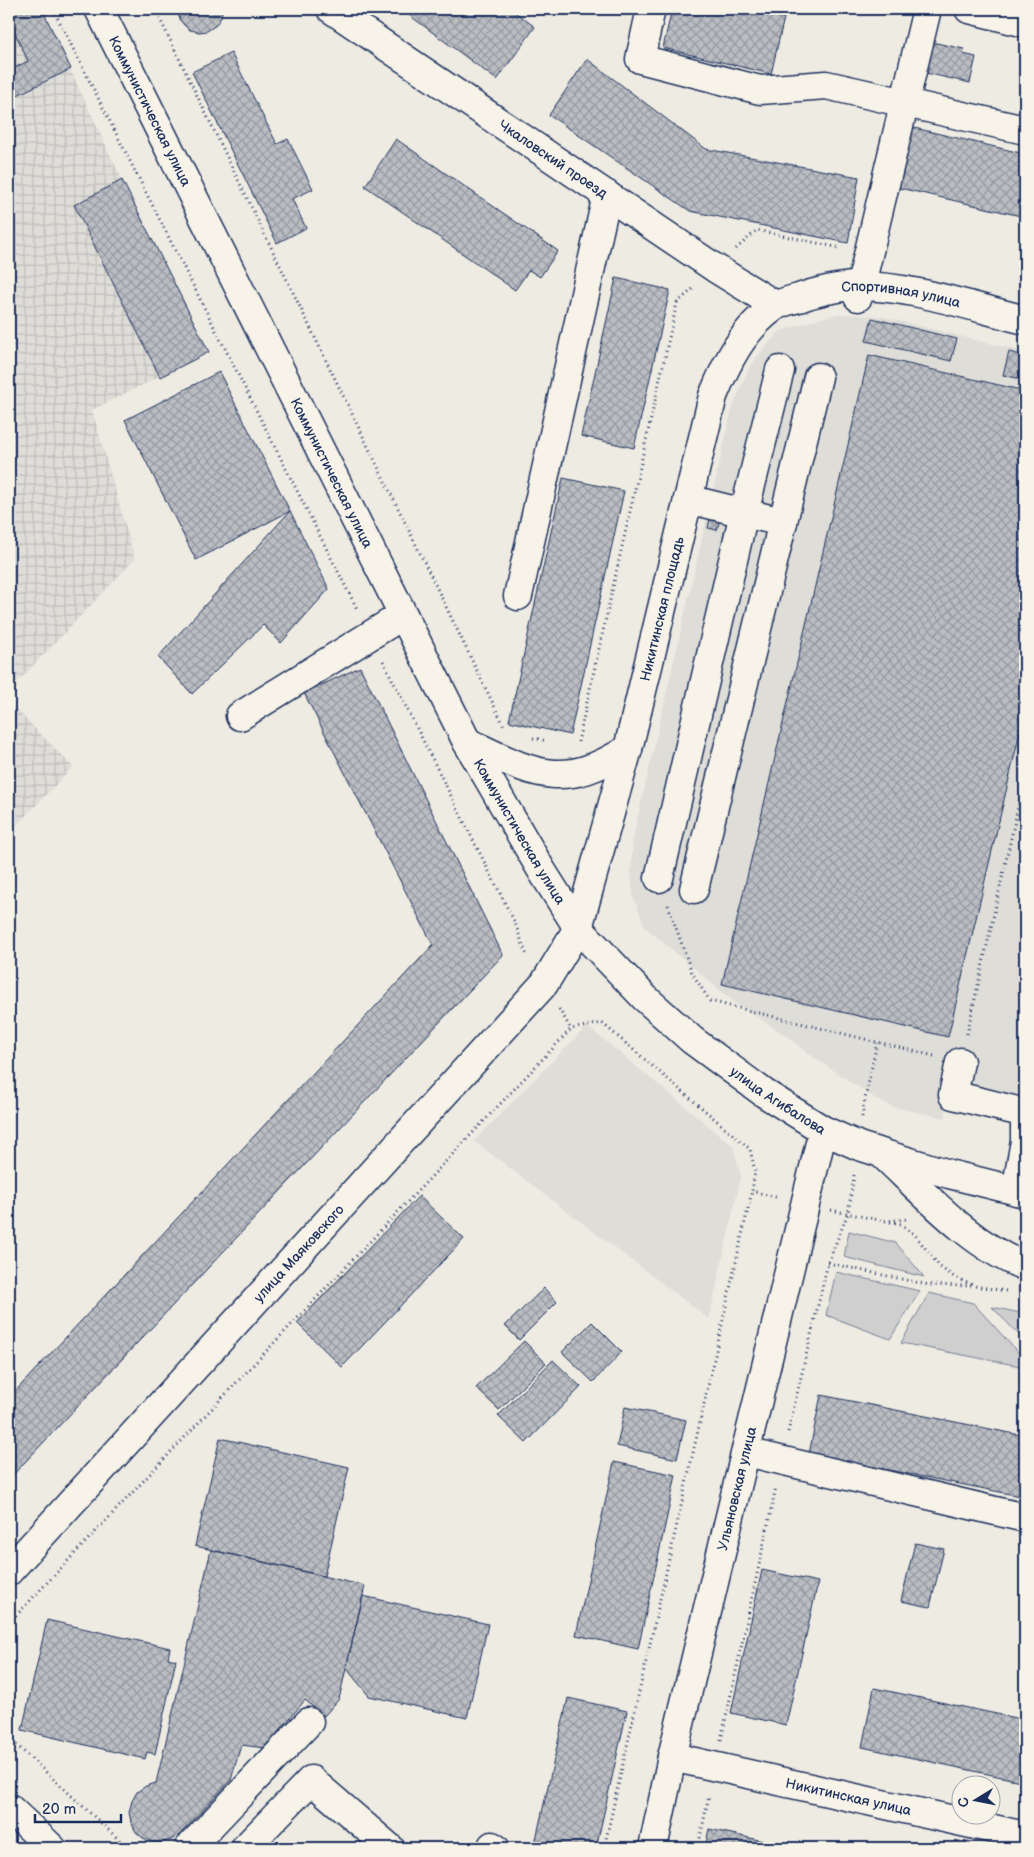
<svg xmlns="http://www.w3.org/2000/svg" width="1034" height="1857" font-family="'Balsamiq Sans',sans-serif">
  <defs>
    <pattern id="industrial-grid" width="8" height="8" patternUnits="userSpaceOnUse" patternTransform="scale(1.25)"><rect width="8" height="8" fill="#deddd8"/><path d="M0 4h8M4 0v8" fill="none" stroke="#bebebc"/></pattern>
    <pattern id="building-cross-hatch" width="8" height="8" patternUnits="userSpaceOnUse" patternTransform="scale(1.25)"><rect width="8" height="8" fill="#babdc2"/><path d="M0 0l8 8M0 8l8-8" fill="none" stroke="#969aa1"/></pattern>
  </defs>
  <rect width="100%" height="100%" fill="#eeebe2"/>
  <filter id="ink" filterUnits="userSpaceOnUse"><feTurbulence type="fractalNoise" baseFrequency=".02" numOctaves="2"/><feDisplacementMap in="SourceGraphic" scale="10" xChannelSelector="R" yChannelSelector="G"/><feConvolveMatrix kernelMatrix="1 2 1 2 8 2 1 2 1" color-interpolation-filters="sRGB"/></filter>
  <g filter="url(#ink)">
    <path fill="#deddd8" d="M838 314 879 316 1025 352V1115L947 1095 945 1118 893 1107 876 1099 812 1056 785 1035 734 1002 645 927 633 896 631 871 633 838 732 409 748 370 764 348 780 331 818 319Z
      M587 1026 733 1146 741 1176 709 1319 474 1141Z"/>
    <path fill="url(#industrial-grid)" d="M9 9H42L122 180 209 352 92 410 135 559 9 691Z
      M9 702 73 767 9 833Z"/>
    <path fill="#cfcfcf" stroke="#757f96" d="M849 1231 896 1243 924 1277 844 1257Z
      M836 1272 920 1291 890 1339 826 1315Z
      M929 1293 973 1303 1025 1360V1367L901 1343Z
      M992 1307 1025 1314V1341Z"/>
    <path fill="url(#building-cross-hatch)" stroke="#1b2f5e" d="M9 9H42L71 69 9 99V71L28 61 9 20Z
      M177 9H222V11L221 17 216 25 207 31 199 32 190 30 184 25 180 20Z
      M401 9H511L535 27 497 80Z
      M672 9H744L784 18 771 74 663 48Z
      M932 42 964 49 963 54 976 57 970 83 926 73Z
      M231 53 277 144 288 139 313 189 292 199 306 228 277 243 192 72Z
      M587 59 706 149 859 177 848 243 690 211 549 115Z
      M906 126 1025 154V217L891 186Z
      M396 139 558 251 540 277 529 270 515 290 365 186Z
      M122 180 209 352 160 377 74 205Z
      M616 278 670 290 634 448 581 436Z
      M872 318 957 339 951 361 866 341Z
      M1009 352 1025 356V380L1003 375Z
      M869 355 1025 391V711L948 1037 722 984Z
      M219 372 290 511 196 560 125 420Z
      M563 478 624 491 570 735 509 721Z
      M290 511 329 589 281 643 263 625 192 694 158 657Z
      M711 513 721 515 717 530 708 528Z
      M360 667 503 955 9 1479V1398L433 945 304 693Z
      M419 1196 464 1239 342 1367 297 1323Z
      M544 1288 557 1302 519 1340 505 1326Z
      M592 1322 622 1352 593 1382 562 1352Z
      M524 1341 546 1363 499 1410 476 1388Z
      M553 1360 581 1387 526 1443 498 1416Z
      M821 1395 1025 1436V1497L809 1454Z
      M625 1407 686 1420 677 1459 617 1446Z
      M220 1438 349 1467 324 1576 195 1546Z
      M614 1462 676 1475 638 1649 576 1635Z
      M915 1543 944 1549 930 1607 901 1601Z
      M211 1550 365 1586 339 1699 324 1716 305 1700 265 1748 241 1745 231 1780 179 1835 171 1840 162 1842H152L143 1838 136 1832 131 1822 129 1812 132 1801 137 1792 146 1786 156 1783Z
      M762 1570 818 1582 786 1725 731 1713Z
      M363 1596 488 1624 467 1718 369 1696 346 1668Z
      M47 1620 170 1648 168 1658 176 1660 155 1754 147 1752 145 1759 22 1730Z
      M874 1688 1025 1720V1782L862 1747Z
      M568 1698 627 1711 596 1848H534Z
      M709 1829 786 1846 785 1848H705Z"/>
    <g fill="none" stroke-linecap="round" stroke-linejoin="round">
      <defs>
        <g id="minor">
          <path id="s1" d="M331 9 715 268 775 305"/>
          <path d="M651 9 640 59 760 90 826 85 1025 130"/>
          <path d="M969 9 1025 23"/>
          <path d="M858 297 927 9"/>
          <path d="M780 370 744 513 783 522"/>
          <path d="M518 596 607 195"/>
          <path d="M240 716 403 615"/>
          <path d="M659 878 744 513 688 499"/>
          <path d="M694 889 818 377"/>
          <path d="M960 1062 953 1095 1025 1113"/>
          <path d="M881 1153C922 1191 972 1247 1025 1266"/>
          <path d="M1016 1191 1025 1141V1124"/>
          <path d="M746 1452 1025 1518"/>
          <path id="s2" d="M9 1571 544 984 578 928"/>
          <path id="s3" d="M672 1757 1025 1836"/>
          <path d="M9 1808 52 1848"/>
          <path d="M492 1846 495 1848"/>
          <path d="M189 1848 309 1722"/>
          <path d="M245 1848 311 1780 390 1848"/>
          <path id="s4" d="M653 1848 672 1757 823 1130"/>
        </g>
        <g id="major">
          <path id="s5" d="M99 9 467 742 542 871 578 928 645 998 692 1040 764 1093 823 1130 859 1146 881 1153 949 1174 1025 1193"/>
          <path d="M467 742C533 773 561 792 628 749"/>
          <path id="s6" d="M578 928 628 749 713 396C727 362 743 329 774 307 781 302 791 300 799 298 814 292 838 287 855 286 909 285 972 307 1025 320"/>
        </g>
      </defs>
      <use href="#minor" stroke="#1b2f5e" stroke-width="31"/>
      <use href="#major" stroke="#1b2f5e" stroke-width="31"/>
      <path stroke="#1b2f5e" stroke-width="3" stroke-dasharray="1 4" stroke-linecap="butt" d="M53 9 358 611
        M155 9 505 728
        M736 249 757 230 840 248
        M383 661 515 923 527 956
        M533 738 547 741
        M578 742 677 303 695 287
        M668 905 692 973 710 1001 934 1056
        M559 1009 571 1029
        M967 1034 1025 776
        M862 1117 865 1099 877 1043
        M831 1210 884 1221 909 1219
        M890 1222 901 1224 915 1235 940 1267 954 1277 974 1286 1006 1291
        M828 1263 929 1285 971 1286
        M788 1432 828 1263 848 1213 854 1175
        M9 1623 571 1029 602 1023 750 1149 755 1171 752 1191 779 1198
        M9 1738 128 1848
        M721 1740 776 1487
        M604 1848 752 1191
        M698 1848 709 1795"/>
      <use href="#minor" stroke="#f7f3e8" stroke-width="28"/>
      <use href="#major" stroke="#f7f3e8" stroke-width="28"/>
    </g>
  </g>
  <g text-anchor="middle" stroke-width="4.5" stroke-linejoin="round" paint-order="stroke">
    <g font-size="14" fill="#1b2f5e" stroke="#f7f3e8">
      <text dy="5" stroke="none"><textPath href="#s5" startOffset="114">Коммунистическая улица</textPath></text>
      <text dy="5" stroke="none"><textPath href="#s1" startOffset="268">Чкаловский проезд</textPath></text>
      <text dy="5" stroke="none"><textPath href="#s6" startOffset="789">Спортивная улица</textPath></text>
      <text dy="5" stroke="none"><textPath href="#s5" startOffset="519">Коммунистическая улица</textPath></text>
      <text dy="5" stroke="none"><textPath href="#s6" startOffset="330">Никитинская площадь</textPath></text>
      <text dy="5" stroke="none"><textPath href="#s5" startOffset="924">Коммунистическая улица</textPath></text>
      <text dy="5" stroke="none"><textPath href="#s5" startOffset="1302">улица Агибалова</textPath></text>
      <text dy="5" stroke="none"><textPath href="#s2" startOffset="430">улица Маяковского</textPath></text>
      <text dy="5" stroke="none"><textPath href="#s4" startOffset="369">Ульяновская улица</textPath></text>
      <text dy="5" stroke="none"><textPath href="#s3" startOffset="181">Никитинская улица</textPath></text>
    </g>
  </g>
  <rect width="1034" height="1857" fill="none" stroke="#f7f3e8" stroke-width="30"/>
  <rect x="15" y="15" width="1004" height="1827" fill="none" stroke="#1b2f5e" stroke-width="2" filter="url(#ink)"/>
  <g transform="translate(976 1800) rotate(260)"><circle r="24" fill="#f7f3e8" stroke="#9fa5b1"/>
  <path d="M0-4L9 19L0 12L-9 19Z" fill="#1b2f5e"/>
  <text y="-8" font-size="14" font-weight="bold" text-anchor="middle" fill="#1b2f5e">С</text>
  </g>
  <path d="M35 1814v8h86v-8" fill="none" stroke="#1b2f5e" stroke-width="2.5"/>
  <text x="42" y="1814" font-size="15" fill="#1b2f5e" stroke="#f7f3e8" stroke-width="4" paint-order="stroke">20 m</text>
</svg>
